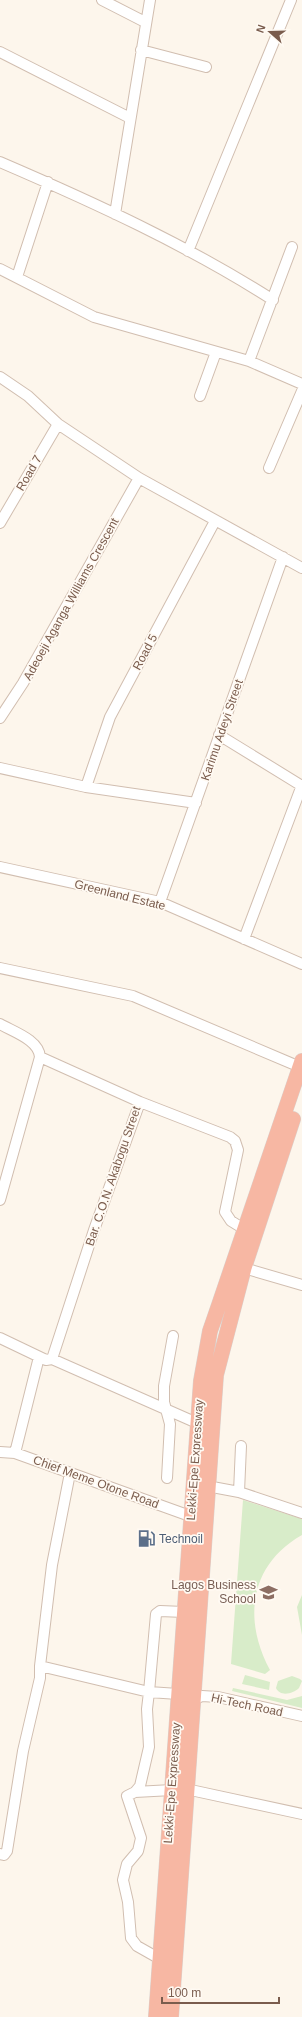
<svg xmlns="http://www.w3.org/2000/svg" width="302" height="2017" font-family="Helvetica,sans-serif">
  <rect width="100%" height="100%" fill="#fdf6ec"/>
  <path fill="#d8ecc9" d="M243 1500 302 1519V1535C249 1565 243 1620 270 1670L265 1674 231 1664Z
    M302 1595V1635L297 1607Z
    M245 1675 270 1682 269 1690 242 1684Z
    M292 1676 300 1679 302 1681 299 1688C293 1694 280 1697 276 1688L278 1681Z
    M233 1688 287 1700 302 1696V1708L232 1691Z"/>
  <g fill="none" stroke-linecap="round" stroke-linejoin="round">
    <defs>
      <path id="minor" d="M102 0 145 22
        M141 50 206 67
        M0 52 130 118
        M0 162C93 202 187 245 273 300
        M115 214 150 0
        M188 251 291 0
        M0 269 94 317 249 361 302 384
        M17 277 48 182
        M249 361 292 247
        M0 377 28 396 58 424 139 478 302 568
        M200 396 216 352
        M269 468 302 391
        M0 523 58 424
        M0 718 23 683 139 478
        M219 735 302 786
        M0 768 86 787 196 803
        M86 787 110 717 215 521
        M0 867 160 902 302 964
        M160 902 283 557
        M244 939 302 785
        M0 968 133 996 300 1067
        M0 1024C14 1032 39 1040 40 1057L140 1102 230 1137 235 1141 238 1150 225 1212 231 1221 244 1229
        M0 1200 40 1057
        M244 1268 302 1285
        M0 1338 46 1360 52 1359 197 1423
        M52 1359 94 1230 140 1102
        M0 1452 15 1453 190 1516
        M15 1453 39 1357
        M167 1478 170 1424 164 1402V1386L173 1336
        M207 1486 239 1492 302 1513
        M239 1492 241 1446
        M40 1666 52 1565 70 1473
        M178 1694 149 1692 156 1614 160 1611 184 1612
        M193 1700 202 1696 218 1697 302 1716
        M186 1789 302 1814
        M135 1792 172 1790
        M0 1854 4 1855 7 1851 23 1751 40 1678V1666L149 1692 147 1709 149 1747 140 1786 135 1792 127 1796 141 1838 138 1851 127 1864 123 1880 128 1902 131 1938 137 1946 160 1959"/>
      <path id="highway" d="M156 2017 201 1381 210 1331 219 1305 302 1061
        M171 2017 216 1375 244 1268 293 1119"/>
    </defs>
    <use href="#minor" stroke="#d1beb0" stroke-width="12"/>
    <use href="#highway" stroke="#dad1cd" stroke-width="16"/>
    <use href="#minor" stroke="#fff" stroke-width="10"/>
    <use href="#highway" stroke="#f7b7a3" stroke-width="15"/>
  </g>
  <defs>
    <symbol id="fuel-bare" viewBox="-9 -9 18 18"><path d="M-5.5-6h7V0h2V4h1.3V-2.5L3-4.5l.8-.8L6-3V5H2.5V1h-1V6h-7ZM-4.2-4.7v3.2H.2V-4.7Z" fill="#5c6f8a" stroke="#fffaf3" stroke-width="2.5" paint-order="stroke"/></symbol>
    <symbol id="university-bare" viewBox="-9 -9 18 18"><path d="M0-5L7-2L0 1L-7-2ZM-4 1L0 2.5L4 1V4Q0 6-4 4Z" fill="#8d6e63" stroke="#fffaf3" stroke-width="2.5" paint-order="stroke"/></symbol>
  </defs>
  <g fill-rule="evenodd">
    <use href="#fuel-bare" x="134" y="1526" width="25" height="25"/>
    <use href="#university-bare" x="256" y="1580" width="25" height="25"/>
  </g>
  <g text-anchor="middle" stroke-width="3.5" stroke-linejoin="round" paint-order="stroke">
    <g font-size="12" fill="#7a5c4d" stroke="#fffaf3">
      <text transform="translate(29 473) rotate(-60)" y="4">Road 7</text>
      <text transform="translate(71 599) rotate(-61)" y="4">Adeoeji Aganga Williams Crescent</text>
      <text transform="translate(145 652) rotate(-62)" y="4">Road 5</text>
      <text transform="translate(222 730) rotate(-71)" y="4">Karimu Adeyi Street</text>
      <text transform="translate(120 895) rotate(14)" y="4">Greenland Estate</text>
      <text transform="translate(113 1176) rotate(-71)" y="4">Bar. C.O.N. Akabogu Street</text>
      <text transform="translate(195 1460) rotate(-86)" y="4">Lekki-Epe Expressway</text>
      <text transform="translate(96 1482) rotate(20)" y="4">Chief Meme Otone Road</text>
      <text transform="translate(247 1705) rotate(12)" y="4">Hi-Tech Road</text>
      <text transform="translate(172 1783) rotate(-86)" y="4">Lekki-Epe Expressway</text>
    </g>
    <g font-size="12" fill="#4e5e75" stroke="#fffaf3" text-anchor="start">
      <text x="159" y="1543">Technoil</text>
    </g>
    <g font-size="12" fill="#785e54" stroke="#fffaf3" text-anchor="end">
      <text x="256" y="1589">Lagos Business<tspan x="256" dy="14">School</tspan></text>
    </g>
  </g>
  <g transform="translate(270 32) rotate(290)" stroke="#fffaf3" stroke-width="3" paint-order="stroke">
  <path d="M0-3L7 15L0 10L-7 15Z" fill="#7a5c4d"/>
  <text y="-6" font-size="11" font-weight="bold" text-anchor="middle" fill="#7a5c4d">N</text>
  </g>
  <path d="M162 1997v6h117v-6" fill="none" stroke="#7a5c4d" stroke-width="2"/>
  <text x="168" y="1997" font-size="12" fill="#7a5c4d" stroke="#fffaf3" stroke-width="3" paint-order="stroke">100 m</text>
</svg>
